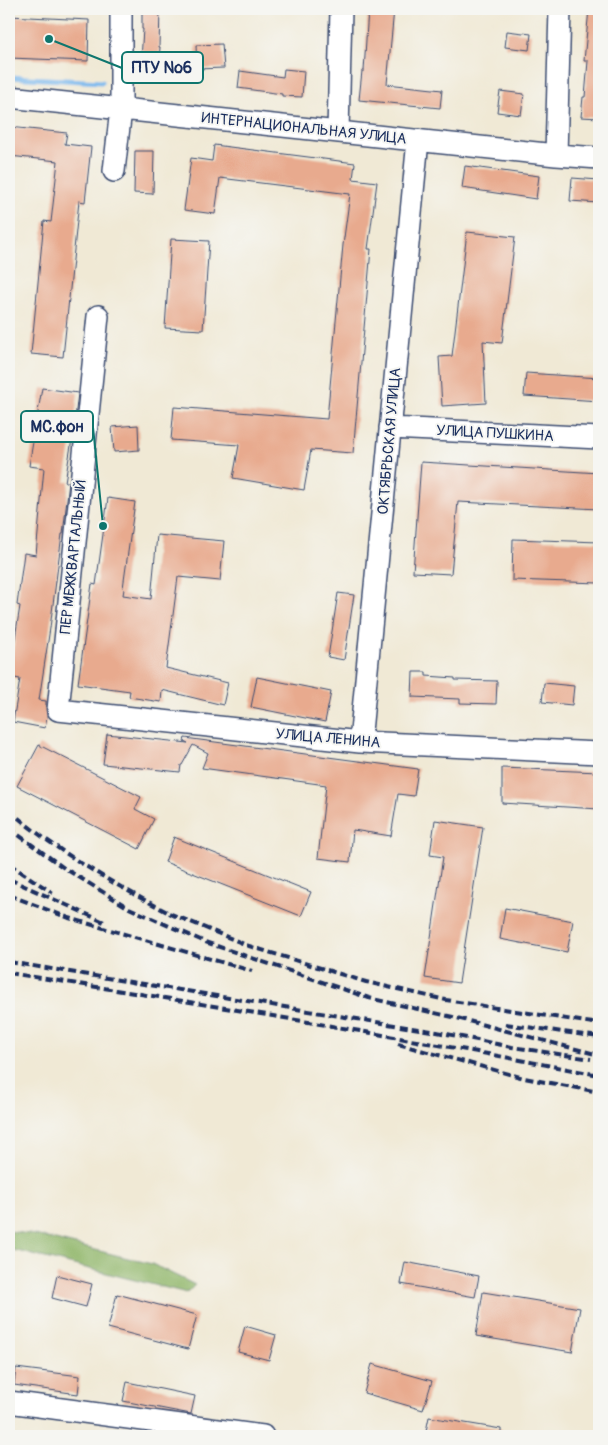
<svg xmlns="http://www.w3.org/2000/svg" width="608" height="1445" font-family="Pangolin,sans-serif">
  <rect width="100%" height="100%" fill="#f6f6f2"/>
  <filter id="ink" filterUnits="userSpaceOnUse"><feTurbulence type="fractalNoise" baseFrequency=".02" numOctaves="2"/><feDisplacementMap in="SourceGraphic" scale="10" xChannelSelector="R" yChannelSelector="G"/><feConvolveMatrix kernelMatrix="1 2 1 2 8 2 1 2 1" color-interpolation-filters="sRGB"/></filter>
  <filter id="wash" filterUnits="userSpaceOnUse"><feTurbulence type="fractalNoise" baseFrequency=".0096" numOctaves="4" result="noise"/><feDisplacementMap in="SourceGraphic" scale="20" xChannelSelector="R" yChannelSelector="G"/><feGaussianBlur stdDeviation="1.12" result="paint"/><feColorMatrix in="noise" values="0 0 0 0 0 0 0 0 0 0 0 0 0 0 0 0 0 1.4 0 .05"/><feComposite in="paint" operator="in"/></filter>
  <g filter="url(#wash)">
    <rect width="100%" height="100%" fill="#f0e9d5"/>
    <path fill="#92b76c" stroke="#567365" d="M9 1231 35 1235 152 1264 195 1285 187 1293 9 1249Z"/>
    <g fill="none" stroke-linecap="round" stroke-linejoin="round">
      <path stroke="#7ab8ed" stroke-width="5" d="M9 77 102 82"/>
    </g>
    <g id="blocks">
      <path fill="#e8aa8e" d="M142 9H160L159 47H160L158 76 140 75 143 29H142Z
        M368 9H394L387 84 442 90 440 108 359 100 362 71H364Z
        M589 9H599V118L581 117 583 97H585L588 61H584Z
        M9 16 89 20 88 61 9 58Z
        M507 31 531 34 529 50 505 47Z
        M222 44 224 68 197 69 196 45Z
        M284 69 304 71 302 97 282 96V94L238 88 240 71 283 77Z
        M500 91 524 94 521 115 497 112Z
        M9 127 67 133 65 144 91 147 85 202 79 201 63 357 31 354 44 221 51 222 58 161 9 156Z
        M214 145 355 163 353 179 377 182 368 249H371L353 453 311 450 304 490 233 478 239 445 171 440 174 407 327 419 343 245 350 194 220 178 215 214 184 210 191 158 212 161Z
        M135 151H154L153 194 134 193Z
        M465 166 539 176 536 199 462 188Z
        M572 178 599 180V203L570 201Z
        M467 232 515 237 502 343 483 341 486 403 442 406 439 357 452 356Z
        M171 239 209 241 203 330 165 328Z
        M526 373 599 378V401L524 396Z
        M42 388 78 393 74 427 65 482H69L63 534H62L50 628 39 700 46 701V709L47 716 45 728 13 722 20 679 9 677 20 606 17 605 24 553 36 555 44 468 29 466Z
        M138 425 139 450 114 452 112 427Z
        M421 462 599 473V509L458 502 451 574 413 572Z
        M108 498 135 502 123 588 124 589 123 595 151 599 157 535 224 541 220 581 178 577 166 668 228 683 223 705 162 690 161 702 129 697 130 691 78 684 92 584 96 585Z
        M513 539 599 542V583L512 580Z
        M338 593 354 595 344 660 328 657Z
        M413 672H426V676L455 678V680L497 681 496 704 460 703V699L412 697Z
        M257 677 331 692 325 722 251 707Z
        M544 683 574 686 572 705 542 702Z
        M107 734 188 743 184 741 185 738 418 769 414 796 398 794 391 836 353 830 350 862 318 858 326 785 202 768 208 753 193 745 182 765H181L180 772 103 764Z
        M39 745 141 797 135 809 154 819 139 849 17 786Z
        M502 768 599 772V809L502 803Z
        M435 820 483 827 459 983 425 978 443 857 430 855Z
        M174 837 311 892 301 916 165 862Z
        M505 908 573 921 567 952 500 939Z
        M405 1262 479 1276 475 1297 401 1284Z
        M57 1275 92 1284 86 1307 52 1298Z
        M483 1292 580 1308 572 1352 476 1336Z
        M117 1294 197 1315 188 1349 108 1328Z
        M245 1326 276 1335 269 1360 238 1352Z
        M372 1364 432 1381 423 1410 364 1393Z
        M16 1368 80 1376 78 1394 14 1385Z
        M127 1382 195 1396 191 1414 123 1401Z
        M429 1417 501 1429V1436H425Z"/>
    </g>
  </g>
  <g filter="url(#ink)">
    <use href="#blocks" fill-opacity="0" stroke="#3b4b70" stroke-width="1"/>
    <g fill="none" stroke-linecap="round" stroke-linejoin="round">
      <defs>
        <path id="minor" d="M9 97 556 155 599 158
          M338 132 341 9
          M556 155 560 9
          M114 171 121 109V9
          M98 316 58 710 360 742 599 753
          M390 428 599 438
          M360 742 418 140
          M9 1402 263 1436"/>
      </defs>
      <use href="#minor" stroke="#3b4b70" stroke-width="24"/>
      <use href="#minor" stroke="#fff" stroke-width="21"/>
      <path stroke="#1b2f5e" stroke-width="4" stroke-dasharray="8 4" stroke-linecap="butt" d="M9 810C58 853 117 886 175 916
        M9 828 64 868 129 908 205 942 369 998 457 1018 599 1055
        M9 864 53 893
        M9 879 104 922
        M9 895 69 918 252 971
        M169 913 249 946 366 982 446 1000 599 1024
        M9 962 437 1032 512 1047 591 1059
        M9 973C206 1004 403 1037 599 1075
        M505 1024 599 1037
        M398 1044 524 1078 599 1092"/>
    </g>
  </g>
  <g text-anchor="middle" stroke-width="4" stroke-linejoin="round" paint-order="stroke">
    <g font-size="15" fill="#1b2f5e" stroke="#f6f6f2">
      <text transform="translate(304 128) rotate(6)" y="5">ИНТЕРНАЦИОНАЛЬНАЯ УЛИЦА</text>
      <text transform="translate(495 433) rotate(3)" y="5">УЛИЦА ПУШКИНА</text>
      <text transform="translate(389 441) rotate(-85)" y="5">ОКТЯБРЬСКАЯ УЛИЦА</text>
      <text transform="translate(73 557) rotate(-84)" y="5">ПЕР МЕЖКВАРТАЛЬНЫЙ</text>
      <text transform="translate(328 738) rotate(5)" y="5">УЛИЦА ЛЕНИНА</text>
    </g>
  </g>
  <path fill="none" stroke="#0f766e" stroke-width="2" d="M49 39L122 68M103 526L93 427"/>
  <g fill="#0f766e" stroke="#f6f6f2" stroke-width="2">
    <circle cx="49" cy="39" r="5"/>
    <circle cx="103" cy="526" r="5"/>
  </g>
  <g fill="#f6f6f2" stroke="#0f766e" stroke-width="2">
    <rect x="122" y="52" width="81" height="31" rx="5"/>
    <rect x="21" y="411" width="72" height="31" rx="5"/>
  </g>
  <g font-size="16" text-anchor="middle" font-weight="bold" fill="#1b2f5e">
    <text x="162" y="73">ПТУ №6</text>
    <text x="57" y="432">МС.фон</text>
  </g>
  <rect width="608" height="1445" fill="none" stroke="#f6f6f2" stroke-width="30"/>
</svg>
